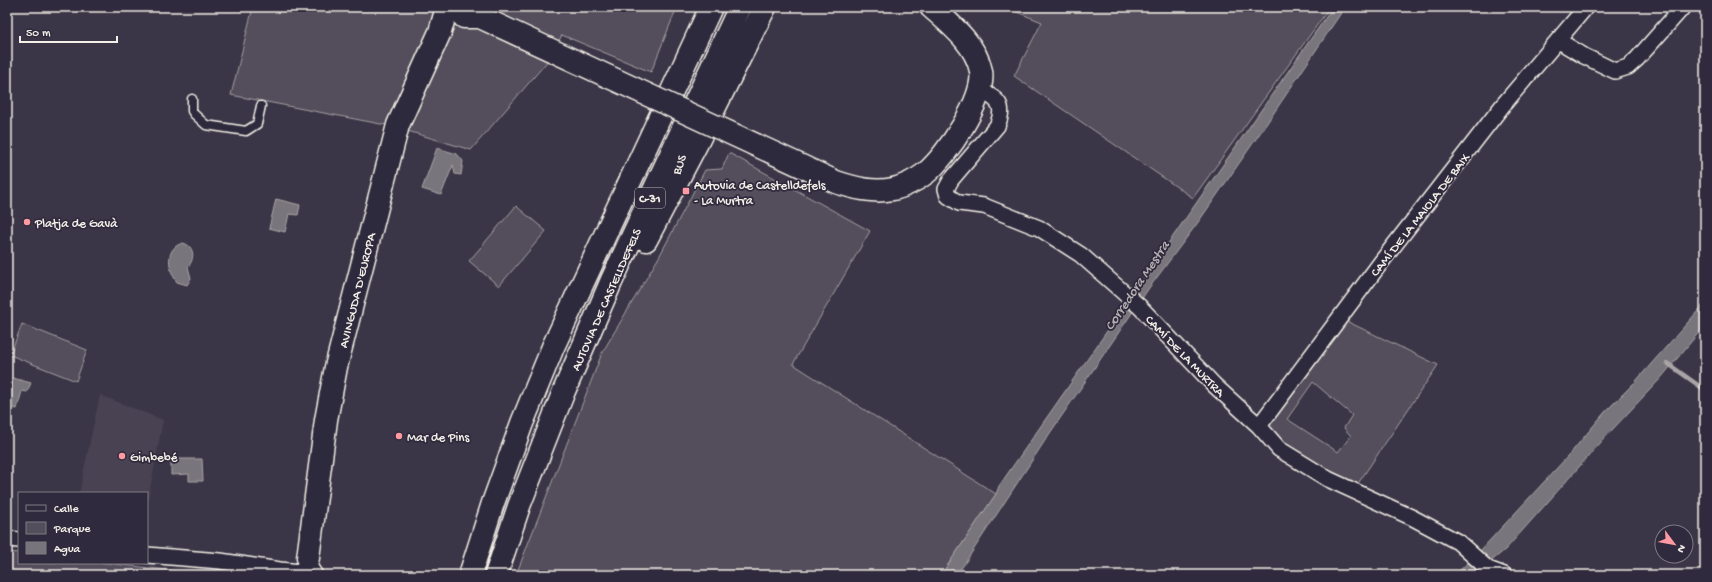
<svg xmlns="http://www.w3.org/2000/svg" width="1712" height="582" font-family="'Gochi Hand',sans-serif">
  <rect width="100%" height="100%" fill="#3b3647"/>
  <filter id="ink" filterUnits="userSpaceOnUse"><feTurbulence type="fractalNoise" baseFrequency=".025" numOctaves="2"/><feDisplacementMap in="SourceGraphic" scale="8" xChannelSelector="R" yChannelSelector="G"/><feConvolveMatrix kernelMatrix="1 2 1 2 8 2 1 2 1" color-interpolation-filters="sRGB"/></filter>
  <g filter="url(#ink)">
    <path fill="#484352" d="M100 395 163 420 147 506V493H79Z"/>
    <path fill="#534e5c" stroke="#a4a0a2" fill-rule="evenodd" d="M253 7H677L651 72 562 35 546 63 471 150 391 126 231 95Z
      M1004 7H1330L1193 198 1014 76 1042 22Z
      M729 153 870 231 793 364 996 494 941 575H516L602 353 659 257 705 170 722 169Z
      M516 206 546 231 499 286 469 261Z
      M1344 320 1438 365 1357 485 1332 475 1275 441 1268 424ZM1313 382 1352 415 1344 428 1351 436 1338 452 1287 419Z
      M22 324 87 350 76 381 10 355Z
      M7 552 19 553V563H106L210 575H7Z"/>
    <path fill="#78747b" stroke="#aaa6a7" d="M1333 7H1345L1267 123 1199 221 1149 288 1048 436 957 575H941L996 494 999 486Z
      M437 148 457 154 463 161 461 175 455 174 453 165 441 195 422 189Z
      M276 199 300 205 298 215 289 214 285 232 269 228Z
      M183 243C195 246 195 259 188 267L191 278 187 285 177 282C168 270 164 248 183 243Z
      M1705 303V325L1661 378 1611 431 1506 549 1489 563 1477 569 1472 575H1455L1479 552 1569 455 1605 412 1636 381Z
      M13 378 31 383 27 392 22 391 17 409 7 407V397Z
      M171 459H202L203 481H189V474L171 475Z"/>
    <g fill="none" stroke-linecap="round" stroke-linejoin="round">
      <path stroke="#aaa6a7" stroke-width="4" d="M1667 363 1705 390"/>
      <defs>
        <path id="lane" d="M192 99V111L194 114 206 125 246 131 257 124 261 106
          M308 558 319 575"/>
        <path id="street" d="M1559 41 1584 56 1615 71 1628 67 1637 59 1683 7
          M980 90C998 99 1006 105 997 126L951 180 946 189 948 196 959 203 984 206 1039 228 1081 255 1140 307 1214 385 1259 426 1279 449 1328 479 1413 518 1458 542 1488 569 1504 575
          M1259 426 1382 261 1503 105 1586 7
          M7 539 19 540
          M147 555 220 561 280 570 301 572 308 558"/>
        <path id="secondary" d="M308 558 326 420 336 367 398 125 440 32 446 11"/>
        <path id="highway" d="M464 17H480L633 88
          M717 127 836 182C854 188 873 193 893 189 903 187 917 180 926 173 946 157 986 98 981 71 976 44 950 24 931 7
          M646 240 696 145 765 7
          M470 575 493 503 522 423 553 347 711 7
          M496 575 519 506 564 391 611 282 740 7"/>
      </defs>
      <use href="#lane" stroke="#f4f1e8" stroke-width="11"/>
      <use href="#street" stroke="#f4f1e8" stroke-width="18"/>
      <use href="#secondary" stroke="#f4f1e8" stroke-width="25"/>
      <use href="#highway" stroke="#f4f1e8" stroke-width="25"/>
      <use href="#lane" stroke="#2f2a3d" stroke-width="8"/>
      <use href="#street" stroke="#2f2a3d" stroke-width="15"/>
      <use href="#secondary" stroke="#2f2a3d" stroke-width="22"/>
      <use href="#highway" stroke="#2f2a3d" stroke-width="22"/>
      <defs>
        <path id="highway-bridge" d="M633 88 717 127"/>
      </defs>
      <use href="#highway-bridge" stroke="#f4f1e8" stroke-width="25" stroke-linecap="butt"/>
      <use href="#highway-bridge" stroke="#2f2a3d" stroke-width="22"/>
    </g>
  </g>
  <g fill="#ff9aa2" stroke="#2f2a3d" stroke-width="1.5">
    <rect x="682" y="187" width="8" height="8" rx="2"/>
    <circle cx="27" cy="222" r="4"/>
    <circle cx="399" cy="436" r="4"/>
    <circle cx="122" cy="456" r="4"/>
  </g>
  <g text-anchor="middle" stroke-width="3.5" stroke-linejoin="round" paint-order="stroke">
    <rect fill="#2f2a3d" stroke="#b9b5b5" stroke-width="1" x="635" y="188" width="30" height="20" rx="3"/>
    <g font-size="12" font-weight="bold" fill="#f4f1e8">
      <text x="650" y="202">C-31</text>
    </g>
    <g font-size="13" fill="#f4f1e8" stroke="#2f2a3d">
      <text transform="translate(678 164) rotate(-70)" y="5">BUS</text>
      <text transform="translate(1419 214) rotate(-52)" y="5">CAMÍ DE LA MAIOLA DE BAIX</text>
      <text transform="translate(356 290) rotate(-76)" y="5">AVINGUDA D'EUROPA</text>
      <text transform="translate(605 299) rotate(-66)" y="5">AUTOVIA DE CASTELLDEFELS</text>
      <text transform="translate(1186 355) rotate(46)" y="5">CAMÍ DE LA MURTRA</text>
    </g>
    <g font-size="13" fill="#f4f1e8" stroke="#2f2a3d" text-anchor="start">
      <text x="694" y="189">Autovia de Castelldefels<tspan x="694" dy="15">- La Murtra</tspan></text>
      <text x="35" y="227">Platja de Gavà</text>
      <text x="407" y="441">Mar de Pins</text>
      <text x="130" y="461">Gimbebé</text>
    </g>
    <g font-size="14" font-style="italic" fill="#b6b2b2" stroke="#2f2a3d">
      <text transform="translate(1136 285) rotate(-56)" y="5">Corredora Mestra</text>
    </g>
  </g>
  <rect width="1712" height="582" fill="none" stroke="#2f2a3d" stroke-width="24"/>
  <rect x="12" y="12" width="1688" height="558" fill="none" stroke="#f4f1e8" stroke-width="1.5" filter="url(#ink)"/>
  <rect x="18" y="492" width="130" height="72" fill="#2f2a3d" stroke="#7e7a81"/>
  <rect x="26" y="505" width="20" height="6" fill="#2f2a3d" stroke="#7e7a81"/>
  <text x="54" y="512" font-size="12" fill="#f4f1e8">Calle</text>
  <rect x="26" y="522" width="20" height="12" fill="#534e5c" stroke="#7e7a81"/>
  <text x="54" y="532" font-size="12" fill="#f4f1e8">Parque</text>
  <rect x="26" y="542" width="20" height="12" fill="#78747b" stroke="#7e7a81"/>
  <text x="54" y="552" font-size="12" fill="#f4f1e8">Agua</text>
  <g transform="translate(1674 544) rotate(122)"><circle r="19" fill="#2f2a3d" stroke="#7e7a81"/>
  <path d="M0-3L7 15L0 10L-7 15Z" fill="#ff9aa2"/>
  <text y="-6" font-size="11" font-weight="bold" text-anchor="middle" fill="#f4f1e8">N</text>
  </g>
  <path d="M20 36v6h97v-6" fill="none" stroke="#f4f1e8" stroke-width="2"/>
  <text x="26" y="36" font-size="12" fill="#f4f1e8" stroke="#2f2a3d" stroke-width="3" paint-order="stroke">50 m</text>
</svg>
